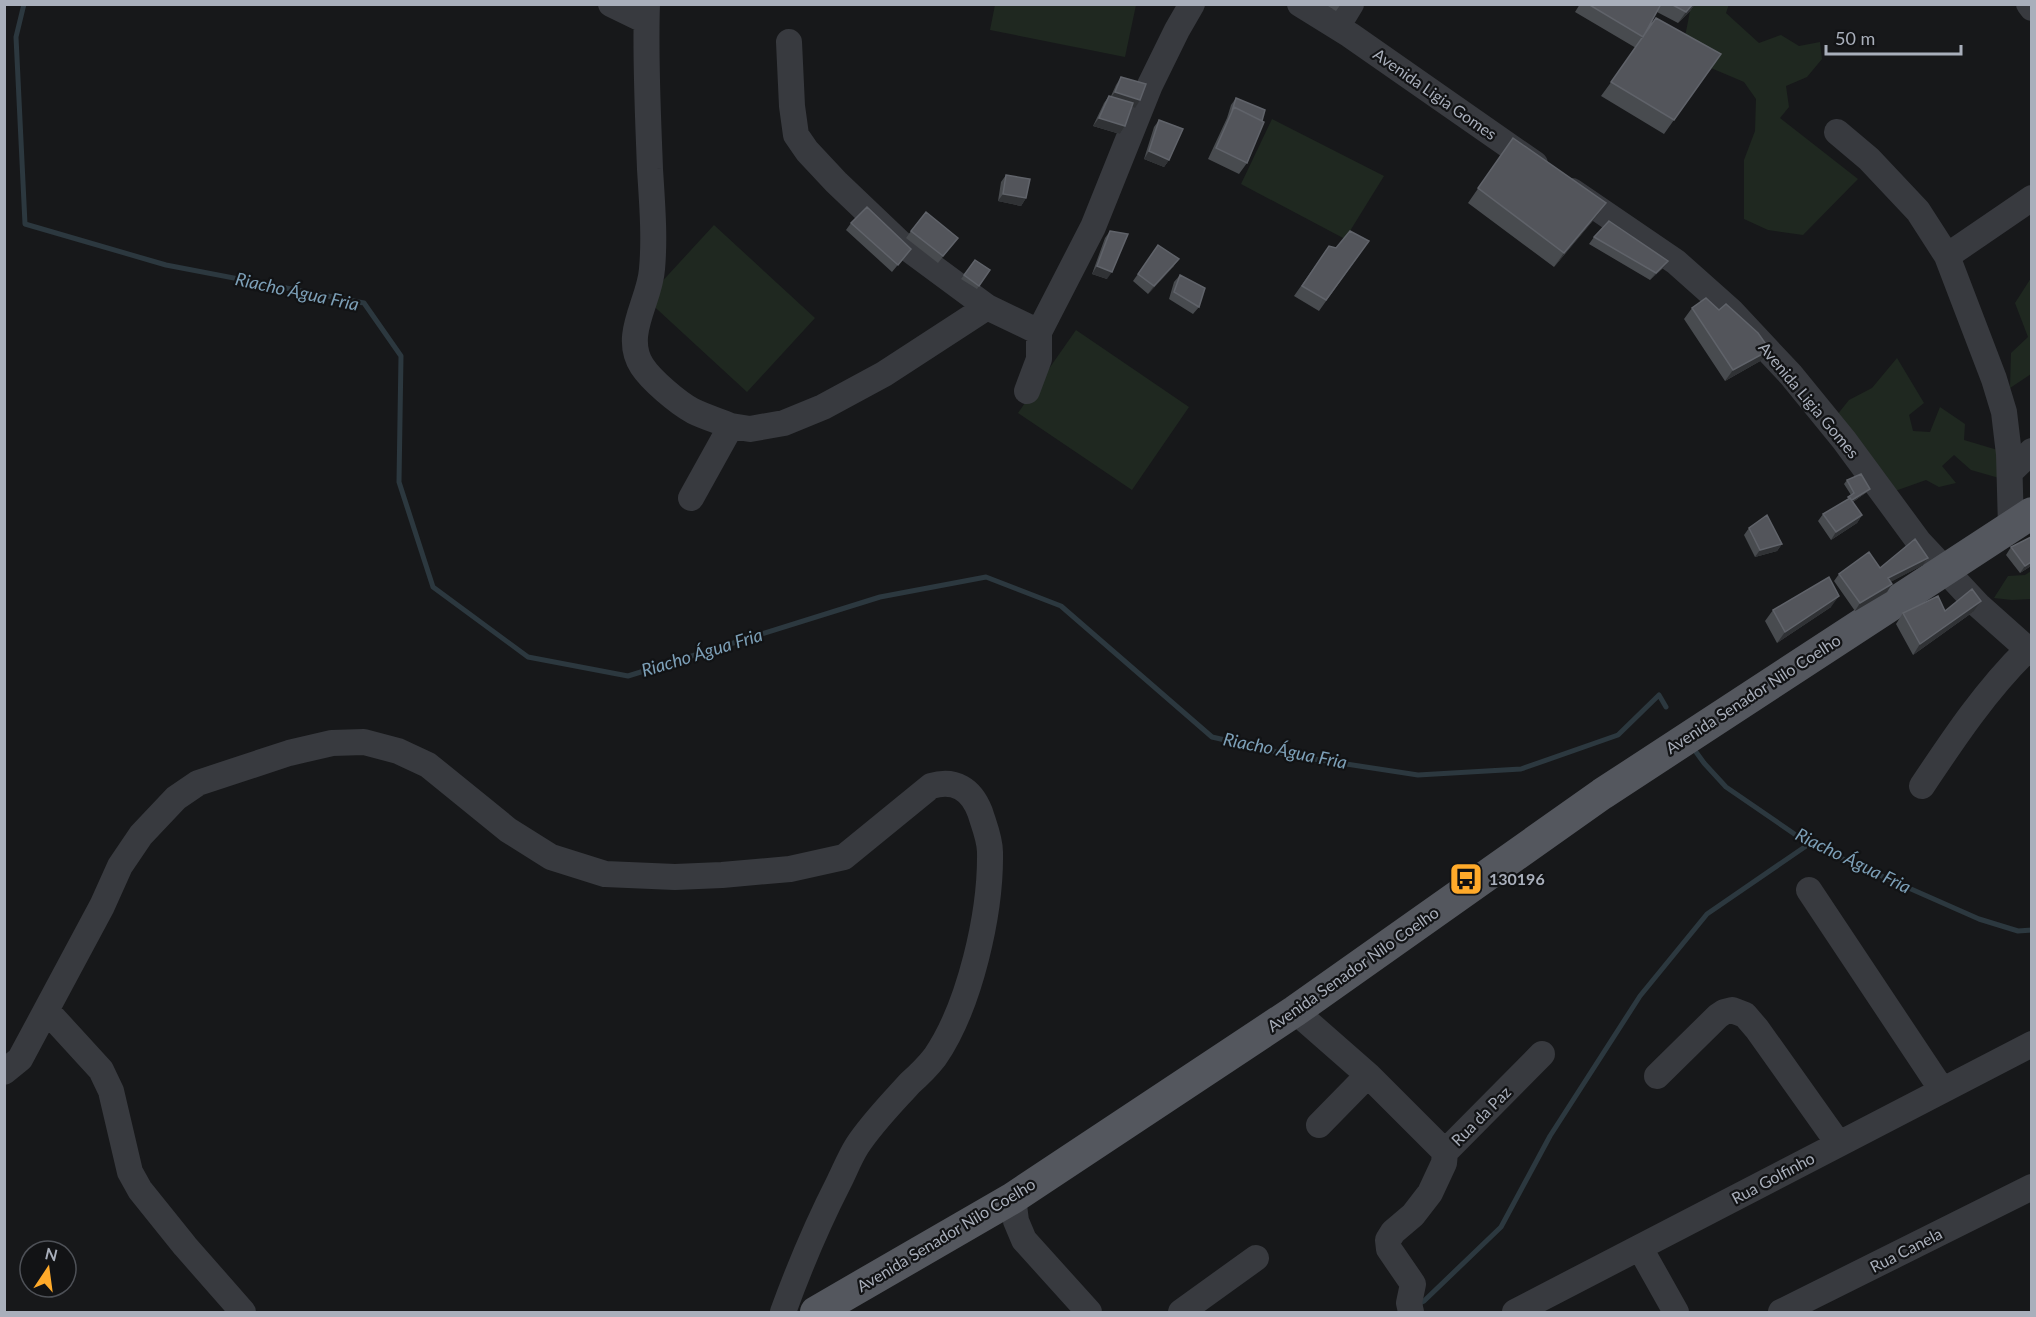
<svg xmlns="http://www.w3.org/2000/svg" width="2036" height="1317" font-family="Lato,sans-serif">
  <rect width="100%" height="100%" fill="#17181a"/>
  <path fill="#1f2820" d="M1729 4 1726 13 1759 43 1781 35 1799 46 1820 42 1822 59 1807 77 1786 86 1789 107 1780 118 1858 179 1803 235 1768 230 1744 219V160L1755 131 1756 99 1744 82 1711 68 1684 42 1690 11 1689 5Z
    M995 5V4L1136 5 1125 57 990 30Z
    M1272 119 1384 176 1345 239 1241 184Z
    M714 225 815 318 747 392 646 299Z
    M2031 278V374L2010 388 2011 353 2028 337 2015 303Z
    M1076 330 1189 407 1132 490 1018 413Z
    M1897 358 1924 403 1909 415 1913 431 1930 432 1940 407 1965 424 1964 440 2001 451 1999 478 1971 470 1954 455 1942 466 1956 483 1939 487 1926 480 1895 491 1837 415 1849 400 1872 388Z
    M2031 571V599L2012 600 1994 598 2008 576 2025 575Z"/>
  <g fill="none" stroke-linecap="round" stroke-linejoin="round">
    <path stroke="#2c383f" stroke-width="5" d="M24 4 16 37 25 224 166 265 364 303 401 356 399 482 433 587 528 657 628 676 880 597 986 577 1061 606 1212 737 1294 756 1418 775 1521 769 1618 735 1659 695 1666 707
      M1696 752 1704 763 1726 787 1809 844 1979 919 2018 931 2032 930
      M1416 1305 1424 1301 1501 1227 1550 1136 1640 996 1707 914 1809 844"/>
    <path stroke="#383a3f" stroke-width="26" d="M611 4 646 21
      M647 4C645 59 648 114 650 169 652 202 655 236 652 269 650 301 622 335 642 366 651 380 678 403 693 411 705 417 719 421 731 426
      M1300 4 1350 35 1535 164
      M2029 4 2032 8
      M1337 27 1351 4
      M789 42 792 106 796 135 807 151 836 182 899 242 987 307 1039 332
      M1837 132 1869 159 1918 211 1947 256 1994 379 2004 412 2009 454 2011 527
      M1572 191 1676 262 1731 311 1791 375 1844 440 1919 542 1978 605 2032 653
      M1947 256 2032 198
      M1027 391 1039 359V332L1093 227 1150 85 1177 30 1192 4
      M2010 472 2032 451
      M691 498 731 426 750 429 784 423 823 407 884 374 987 307
      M1922 786C1954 738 1986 690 2027 650
      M1809 890 1942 1090
      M47 1011 101 1070 111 1091 130 1172 140 1190 185 1246 243 1312
      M1295 1011 1368 1075 1445 1152 1542 1054
      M4 1072 20 1059 102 906 120 866 141 835 176 798 198 783 289 753 332 743 364 742 398 751 428 765 508 830 551 857 605 874 675 877 722 875 790 869 844 857 931 786C955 779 971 789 980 812 984 825 990 839 990 852 991 913 970 1006 935 1057 928 1066 919 1075 910 1083 892 1103 872 1123 857 1146 850 1157 845 1170 839 1182 817 1225 799 1268 783 1312
      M1657 1076 1718 1016 1724 1012 1732 1010 1745 1015 1757 1029 1838 1143
      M1319 1125 1368 1075
      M1013 1198 1016 1221 1024 1240 1089 1312
      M1640 1248 1676 1312
      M1181 1312 1256 1258
      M1411 1312 1409 1303 1413 1284 1389 1249 1388 1240 1393 1232 1413 1215 1430 1193 1444 1163 1445 1152
      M1515 1312 2032 1044
      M1781 1312 2032 1187"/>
    <path stroke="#54575e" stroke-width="32" d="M816 1312 1013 1198 1295 1011 1602 794 2032 513"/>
  </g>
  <path fill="#484b4f" d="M1324 4H1341L1336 11Z
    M1580 4H1695L1690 11 1678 23 1657 12 1642 39 1721 54 1664 134 1601 96 1636 48 1575 12Z
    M1121 77 1135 108 1132 107 1125 126 1120 134 1093 126 1104 103 1109 96H1111L1116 85Z
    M1236 98 1247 163 1239 174 1208 159 1227 118 1231 105Z
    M1159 120 1169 160 1164 167 1144 159 1154 127Z
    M1513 138 1596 217 1554 267 1468 203Z
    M1006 175 1026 198 1021 206 998 201 1001 182Z
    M851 223 911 249 892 272 846 230Z
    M911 231 958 238 938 263 906 238Z
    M1110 231 1107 279 1092 274 1105 238Z
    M1594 237 1663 268 1650 280 1589 244Z
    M1369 241 1319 311 1294 296 1329 246 1336 248Z
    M1158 245 1174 266 1148 294 1133 281Z
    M975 260 990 270 977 289 961 279Z
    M1180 275 1199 307 1193 314 1169 299 1174 282Z
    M1692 308 1719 310 1770 350 1762 360 1725 381 1684 319Z
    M1847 480 1870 489 1867 492 1853 502 1862 515 1857 523 1831 540 1818 521 1823 514 1846 501 1851 495 1844 484Z
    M1749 528 1782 544 1777 551 1755 557 1744 535Z
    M2031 537V566L2020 573 2006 555 2011 547Z
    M1928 558 1923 565 1890 582 1892 584 1887 592 1855 611 1834 581 1839 574 1880 568Z
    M1831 607 1777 643 1765 621 1773 610Z
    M1945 611 1973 612 1913 655 1896 624 1903 613Z"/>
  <path fill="#303235" d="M1693 4H1695L1690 11 1678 23 1686 12Z
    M1115 92 1140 100 1135 108 1109 100Z
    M1099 118 1125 126 1120 134 1093 126Z
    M1149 151 1169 160 1164 167 1144 159Z
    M1003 194 1026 198 1021 206 998 201Z
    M1606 203 1596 217 1554 267 1564 253Z
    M1179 259 1174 266 1148 294 1154 286Z
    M1668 261 1663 268 1650 280 1656 273Z
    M1097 266 1112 272 1107 279 1092 274Z
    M1770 350 1762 360 1725 381 1733 370Z
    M1870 489 1867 492 1848 505 1851 501Z
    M1862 515 1857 523 1831 540 1836 532Z
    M1782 544 1777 551 1755 557 1760 550Z
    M1928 558 1923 565 1883 586 1888 578Z
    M2031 562V566L2020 573 2025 566Z
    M1892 584 1887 592 1855 611 1860 603Z
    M1839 596 1831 607 1777 643 1785 632Z
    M1981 601 1973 612 1913 655 1920 644Z"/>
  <path fill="#53555b" stroke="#60636a" stroke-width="1.5" d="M1588 4H1661L1643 37Z
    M1671 4H1693L1686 12Z
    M1656 18 1721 54 1674 120 1611 82Z
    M1121 77 1146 84 1140 100 1115 92Z
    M1109 96 1133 103 1125 126 1099 118Z
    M1236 98 1265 110 1262 121 1234 107 1232 111Z
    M1234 107 1264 122 1247 163 1216 148Z
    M1159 120 1183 129 1169 160 1149 151Z
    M1513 138 1606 203 1564 253 1478 188Z
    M1006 175 1030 179 1026 198 1003 194Z
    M867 207 911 249 898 265 851 223Z
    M926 212 958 238 943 256 911 231Z
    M1609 221 1668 261 1656 273 1594 237Z
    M1110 231 1128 234 1112 272 1097 266Z
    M1350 231 1369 241 1326 300 1302 286 1329 246 1336 248Z
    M1158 245 1179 259 1154 286 1138 274Z
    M975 260 990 270 979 286 964 275Z
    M1180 275 1205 288 1199 307 1174 292Z
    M1706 298 1719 310 1726 304 1758 333 1770 350 1733 370 1692 308Z
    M1861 474 1870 489 1852 500 1848 497 1854 493 1847 480Z
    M1850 498 1862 515 1836 532 1823 514Z
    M1767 515 1782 544 1760 550 1749 528Z
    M2031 537V562L2025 566 2011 547Z
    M1915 539 1928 558 1888 578 1892 584 1860 603 1839 574 1869 552 1880 568Z
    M1829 577 1839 596 1785 632 1773 610Z
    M1972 589 1981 601 1920 644 1903 613 1938 596 1945 611Z"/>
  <defs>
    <symbol id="bus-square" viewBox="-11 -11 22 22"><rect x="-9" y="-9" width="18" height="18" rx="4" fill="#ffaa2a" stroke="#121315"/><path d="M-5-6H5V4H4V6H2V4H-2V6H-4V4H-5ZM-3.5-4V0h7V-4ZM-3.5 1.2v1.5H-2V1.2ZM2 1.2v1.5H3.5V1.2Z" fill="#111"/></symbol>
  </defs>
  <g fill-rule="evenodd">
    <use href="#bus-square" x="1447" y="860" width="38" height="38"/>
  </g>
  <g text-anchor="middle" stroke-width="4.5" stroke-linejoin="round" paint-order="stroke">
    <g font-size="16" fill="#a9afbb" stroke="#121315">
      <text transform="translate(1435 94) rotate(35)" y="6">Avenida Ligia Gomes</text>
      <text transform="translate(1809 400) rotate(50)" y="6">Avenida Ligia Gomes</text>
      <text transform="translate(1753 694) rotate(-33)" y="6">Avenida Senador Nilo Coelho</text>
      <text transform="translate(1353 969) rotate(-35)" y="6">Avenida Senador Nilo Coelho</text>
      <text transform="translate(1481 1116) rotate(-45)" y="6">Rua da Paz</text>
      <text transform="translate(1773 1178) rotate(-28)" y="6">Rua Golfinho</text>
      <text transform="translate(946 1235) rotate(-31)" y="6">Avenida Senador Nilo Coelho</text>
      <text transform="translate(1906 1250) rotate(-27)" y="6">Rua Canela</text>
    </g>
    <g font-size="16" font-weight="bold" fill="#a9afbb" stroke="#121315" text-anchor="start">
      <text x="1489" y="885">130196</text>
    </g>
    <g font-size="18" font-style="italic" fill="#7da0b8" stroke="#121315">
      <text transform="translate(297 292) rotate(12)" y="6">Riacho Água Fria</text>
      <text transform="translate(702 653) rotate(-17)" y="6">Riacho Água Fria</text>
      <text transform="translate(1285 751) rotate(11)" y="6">Riacho Água Fria</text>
      <text transform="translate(1853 861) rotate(26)" y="6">Riacho Água Fria</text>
    </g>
  </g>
  <rect width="2036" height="1317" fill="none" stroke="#a9afbb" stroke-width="12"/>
  <g transform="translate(48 1269) rotate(13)"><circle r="28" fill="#121315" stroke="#4e5157" stroke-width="1.5"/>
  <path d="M0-4.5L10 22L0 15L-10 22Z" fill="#ffaa2a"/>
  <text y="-9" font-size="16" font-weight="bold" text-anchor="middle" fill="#a9afbb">N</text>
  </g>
  <path d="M1826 45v9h135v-9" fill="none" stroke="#a9afbb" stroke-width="3"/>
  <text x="1835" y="45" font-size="18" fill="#a9afbb" stroke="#121315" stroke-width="4.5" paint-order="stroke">50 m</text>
</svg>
